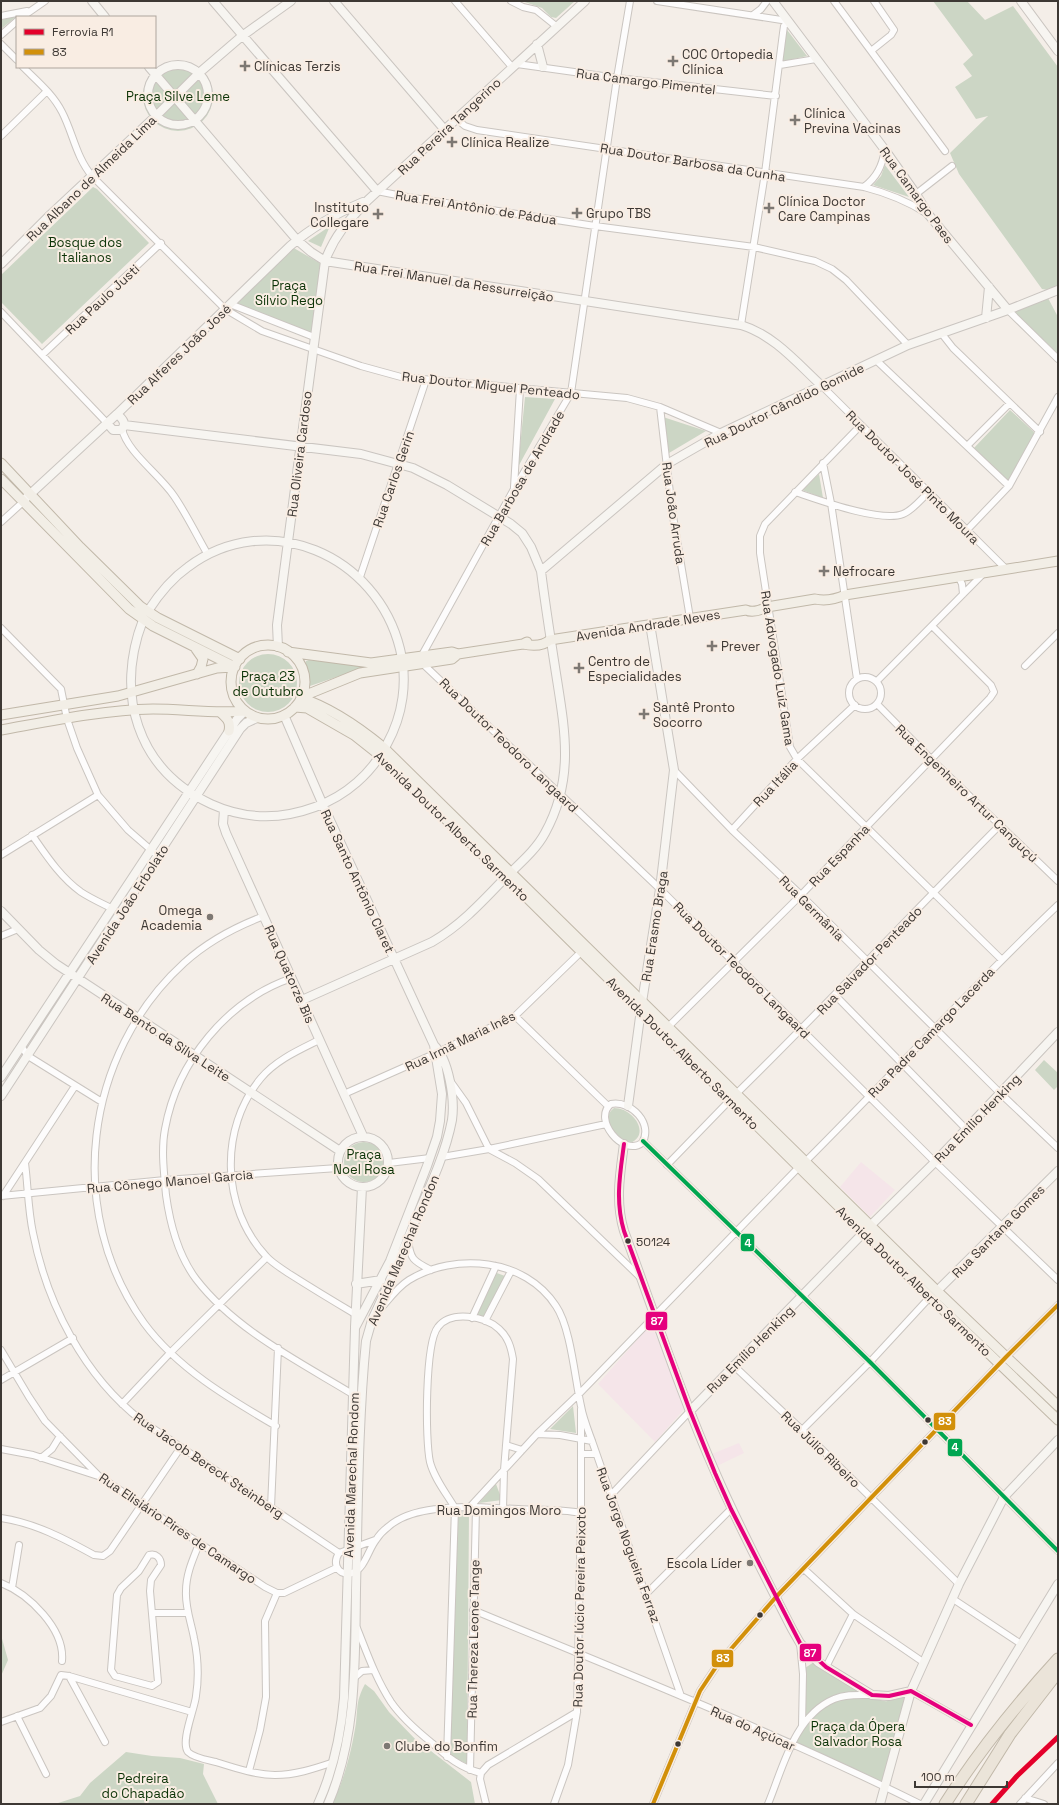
<svg xmlns="http://www.w3.org/2000/svg" width="1059" height="1805" font-family="'Space Grotesk',sans-serif">
  <rect width="100%" height="100%" fill="#f4eee8"/>
  <path fill="#f5e5e9" d="M861 1162 895 1190 870 1217 840 1187Z
    M651 1324 686 1407 655 1442 598 1384Z
    M739 1443 744 1453 717 1466 712 1454Z"/>
  <path fill="#ccd6c5" d="M522 1H575L556 18 551 17 542 8Z
    M933 1H967L985 20 1013 6 1058 67V290L1055 291 1042 289 959 174 950 153 988 116 976 119 955 87 972 76 963 64 973 55Z
    M17 16 1 29V20Z
    M784 26 807 56 781 62Z
    M143 96a35 35 0 1 1 70 0a35 35 0 1 1-70 0Z
    M885 165 909 197 873 185 881 176Z
    M93 187 97 189 149 243 42 344 1 302V275Z
    M330 226 321 247 308 241Z
    M292 247 323 265 313 335 236 305Z
    M1048 298 1058 317V354L1012 310Z
    M525 397 555 399 518 467Z
    M1010 410 1035 433 1008 481 974 448Z
    M663 417 706 431 669 453Z
    M819 474 823 498 802 490Z
    M239 683a29 29 0 1 1 58 0a29 29 0 1 1-58 0Z
    M309 660 363 665H387L348 673 310 686 305 664 306 661Z
    M1044 1060 1058 1073V1086L1054 1090 1035 1070Z
    M614 1108C634 1108 651 1135 630 1143 618 1138 598 1120 614 1108Z
    M344 1162a20 20 0 1 1 40 0a20 20 0 1 1-40 0Z
    M494 1272 505 1276 484 1318 474 1314Z
    M573 1406 576 1433 550 1429Z
    M496 1484 502 1500 479 1503Z
    M455 1512 469 1513 467 1764 450 1755Z
    M1 1635 8 1660 1 1676Z
    M814 1662 860 1692 841 1694 805 1715V1668Z
    M365 1684 374 1691 389 1712 418 1742 431 1751 471 1782 475 1804H332C344 1781 352 1749 356 1723 358 1706 356 1701 365 1684Z
    M908 1693 882 1782 796 1745C805 1710 836 1696 870 1697 876 1697 882 1702 888 1701 894 1700 902 1695 908 1693Z
    M126 1752 152 1756 180 1758 204 1764 203 1774 218 1804H55L80 1796 90 1783Z"/>
  <g fill="none" stroke-linecap="round" stroke-linejoin="round">
    <defs>
      <path id="street" d="M455 1 512 67
        M511 1 523 7 536 10 556 26
        M657 1 788 21
        M834 1 945 151
        M753 15 761 9 767 1
        M1 16 27 11
        M22 17 45 1
        M1 35 17 21
        M1 44 17 60
        M871 51 891 35 894 30 874 1
        M517 64 617 78 776 96
        M780 65 816 59
        M23 67C37 81 53 94 62 112 73 133 76 157 92 176L225 309 262 331 361 366 401 377 627 398 660 407 721 433
        M455 118 465 126 477 130 864 187C887 193 907 201 926 213
        M1 136 47 91
        M864 187C877 177 882 166 885 150
        M377 191 407 197 595 226 754 247 815 261 832 269 846 280 908 345
        M916 194 952 166
        M230 304 314 337
        M1008 310 1058 359
        M1 312 107 423
        M741 325 765 173 783 33 784 26 789 22
        M942 334 953 348 1040 432
        M42 355 161 243
        M876 360 1009 486
        M822 386 1005 568
        M660 407 672 510 690 618
        M861 425 765 524 760 536V553L790 747 797 759 1001 959
        M122 429C127 452 160 475 174 496 187 515 197 536 208 555
        M967 446 1010 403
        M823 463 831 503 857 679
        M514 487 520 389
        M795 492C819 500 881 523 903 514 913 510 921 499 929 492
        M1 522 23 502
        M967 530 1009 486 1058 397
        M958 576 962 584 963 594
        M360 577 426 380
        M1 628 61 689 67 719 77 748 98 795 128 830 158 856
        M421 657 514 489 571 393 617 78 630 1
        M423 664 660 889 935 1162 1058 1280
        M1025 666 1058 633
        M849 693a16 16 0 1 1 32 0a16 16 0 1 1-32 0Z
        M877 681 984 573
        M877 704 931 759 1058 881
        M674 770 732 830 801 895 1001 1094 1058 1148
        M732 830 797 759 855 705
        M32 835C46 855 60 877 81 892 90 898 101 903 111 908
        M1 855 98 795
        M264 916C235 927 207 942 184 963 84 1054 64 1212 144 1323 177 1368 228 1398 276 1426
        M1 936 18 929
        M292 978C227 1000 177 1062 165 1129 161 1150 164 1173 166 1195 170 1224 178 1255 196 1279 235 1330 300 1362 354 1395
        M835 995 966 1129
        M515 1016 608 1106
        M668 1027 801 895 990 698 994 692 991 685 932 626
        M319 1040C299 1050 276 1060 261 1078 219 1128 221 1208 266 1256 272 1263 281 1268 288 1273 310 1287 333 1301 355 1314
        M21 1046 28 1056 102 1102
        M451 1082 466 1103 489 1149 515 1163 538 1179 640 1277
        M344 1094 434 1054 515 1016 581 952
        M736 1094C826 1006 911 914 1000 825
        M611 1104C631 1100 654 1124 642 1143 623 1157 592 1119 611 1104Z
        M643 1141 870 1362 1058 1551
        M442 1157 489 1149 606 1124
        M806 1161C891 1076 971 988 1058 905
        M25 1163C28 1186 28 1210 33 1233 47 1304 84 1376 142 1421L339 1553
        M389 1163 430 1158
        M667 1165 730 1100
        M1 1196 165 1180 338 1168
        M3 1196 75 1086
        M408 1239C410 1259 413 1261 431 1270
        M377 1313C387 1302 396 1288 409 1280 455 1252 525 1258 556 1306 571 1328 575 1380 581 1406 583 1418 588 1430 592 1441L681 1696
        M472 1318 496 1266
        M485 1321 511 1271
        M1 1350 29 1397 45 1421 99 1476 265 1587 277 1593H284L336 1568
        M733 1365 802 1430 959 1584
        M1 1380 73 1338
        M122 1404 170 1353 267 1257
        M802 1430 870 1362 930 1297
        M537 1434 560 1435 592 1441
        M506 1445 522 1450
        M1 1449 33 1455 98 1476
        M582 1454H596
        M41 1458 52 1449 60 1436
        M611 1495 690 1411
        M271 1507 278 1348
        M469 1508 537 1434 579 1394 799 1167
        M1 1518C35 1523 65 1539 94 1555L103 1556 110 1551 181 1447
        M375 1540 339 1553C332 1564 338 1576 352 1573 365 1569 368 1550 376 1540 379 1535 384 1530 388 1527 400 1516 420 1511 436 1509 463 1505 491 1508 518 1509 539 1510 561 1509 581 1513
        M199 1544C193 1559 186 1574 186 1591 185 1607 191 1622 194 1638 198 1657 199 1677 196 1696 195 1708 180 1742 188 1752 194 1758 208 1760 216 1762 235 1768 256 1775 275 1775 295 1775 313 1769 331 1763
        M149 1555C156 1553 161 1558 161 1565L151 1580 150 1591 158 1682 152 1686 115 1676 111 1670 117 1595 121 1588 139 1571Z
        M804 1569 853 1614 923 1662
        M1 1583C29 1594 65 1629 62 1661
        M12 1588 19 1545
        M646 1594 731 1509
        M953 1599 1021 1644
        M473 1610C623 1672 775 1732 920 1804
        M153 1613H188
        M357 1628C367 1653 376 1679 391 1702 402 1718 417 1731 432 1743 447 1757 461 1768 481 1773L480 1779 486 1804
        M800 1643 803 1674 802 1726
        M826 1667 853 1614
        M69 1676 105 1742
        M354 1678 362 1671 373 1670
        M911 1691 971 1725
        M17 1716 46 1774
        M1 1722 40 1708 51 1696 61 1675 69 1676 192 1712
        M447 1757 455 1508C446 1493 434 1478 430 1462 425 1440 425 1343 438 1327 451 1310 485 1316 499 1329 508 1337 511 1347 513 1359L504 1470 503 1509
        M470 1770 476 1508
        M249 1771 260 1730 266 1697 265 1621 277 1593
        M481 1773 488 1765 577 1712
        M1025 1798 1044 1804
        M554 1804 568 1765 577 1712 581 1513V1409
        M653 1804 700 1691 718 1664 776 1597 1006 1357 1058 1305
        M768 1804C783 1768 794 1716 834 1699 845 1694 858 1695 870 1695
        M1020 1804 1058 1763"/>
      <path id="secondary" d="M92 1 105 17
        M213 1 377 191
        M334 1 444 129
        M773 1 885 150 916 194 928 214 1008 310
        M1021 1 1058 51
        M537 44 543 67
        M148 95a30 30 0 1 1 60 0a30 30 0 1 1-60 0Z
        M149 67 297 240 311 252 325 261 741 325C774 335 797 363 822 386
        M1 264 48 217 156 116 199 73 242 36 291 1
        M986 318 989 287
        M107 423 113 430H121C127 424 123 419 117 414
        M124 425 361 454 413 468 447 485 511 524 522 533 531 547 541 571C545 603 550 635 555 667 564 726 576 777 545 833 536 850 519 864 505 878 482 902 461 925 432 942L302 1000
        M26 498 117 414 290 246C311 228 337 213 363 202
        M541 571 667 464 721 433 908 345 1008 310 1058 290
        M143 620C115 693 136 769 211 804 244 819 280 820 315 807 346 796 372 773 387 744 403 715 408 681 400 649 377 555 268 507 188 567 171 579 159 594 148 611
        M278 647 277 625 325 261C335 234 349 220 368 200L585 1
        M284 715 323 805 434 1045C449 1060 455 1099 452 1120 446 1151 433 1180 420 1209 405 1246 389 1284 372 1320L366 1341C358 1423 358 1507 356 1589 355 1661 357 1737 328 1804
        M224 810 223 824 226 833 363 1136
        M1 911 39 950 56 964 340 1151
        M1 1077 237 719 245 711
        M1 1096 240 729 246 723 257 718
        M628 1106 642 1002 660 889 674 770 650 624
        M338 1162a25 25 0 1 1 50 0a25 25 0 1 1-50 0Z
        M624 1144C620 1174 615 1201 624 1231 654 1312 681 1395 716 1474 739 1527 766 1578 792 1629L800 1643 818 1662 872 1695 889 1696 911 1691
        M356 1284 381 1280
        M937 1291 1058 1171
        M355 1327 362 1187
        M690 1411 871 1225 935 1162 1058 1032
        M318 1804C333 1771 341 1733 344 1698L355 1328 390 1261 427 1166 437 1137 440 1121 442 1094 434 1045
        M880 1804 911 1691 959 1584 1004 1497 1058 1440
        M924 1804 1058 1584"/>
      <path id="primary" d="M1 463 80 547 140 606 158 618 240 659
        M1 479 129 609 153 626 235 667
        M523 644C532 646 543 646 550 640L746 610C752 613 761 610 767 607L815 599C824 601 836 599 845 595L1058 561
        M231 682a37 37 0 1 1 74 0a37 37 0 1 1-74 0Z
        M196 649 203 659 201 667 197 674
        M288 652 371 663 452 652 458 654 523 644 527 642
        M301 697 360 673 452 659 458 654
        M301 698C329 707 361 729 383 747L937 1291 1058 1406
        M295 707 307 708 354 735 378 754 506 877 930 1297 1058 1420
        M220 712C227 718 231 722 229 731
        M1 715 118 696 217 668 233 667
        M1 730C51 721 102 710 153 709 184 709 214 714 245 711"/>
      <path id="highway" d="M945 1804C978 1752 1016 1705 1058 1659
        M966 1804 1010 1734 1058 1672"/>
    </defs>
    <use href="#street" stroke="#cac5c0" stroke-width="8"/>
    <use href="#secondary" stroke="#cac5c0" stroke-width="10"/>
    <use href="#primary" stroke="#c1b8a9" stroke-width="11"/>
    <use href="#highway" stroke="#c1b8a9" stroke-width="13"/>
    <use href="#street" stroke="#fdfcfc" stroke-width="6"/>
    <use href="#secondary" stroke="#f7f5f1" stroke-width="8"/>
    <use href="#primary" stroke="#f2eee6" stroke-width="9"/>
    <use href="#highway" stroke="#ebe4d9" stroke-width="11"/>
    <defs>
      <path id="bus-1" d="M653 1804 700 1691 718 1664 776 1597 1006 1357 1058 1305"/>
      <path id="bus-2" d="M643 1141 870 1362 1058 1551"/>
      <path id="bus-3" d="M624 1144C620 1174 615 1201 624 1231L690 1411 715 1473 731 1509 800 1643 826 1667 872 1695 889 1696 911 1691 971 1725"/>
    </defs>
    <use href="#bus-1" stroke="#f9ede3" stroke-width="7"/>
    <use href="#bus-2" stroke="#f9ede3" stroke-width="7"/>
    <use href="#bus-3" stroke="#f9ede3" stroke-width="7"/>
    <use href="#bus-1" stroke="#d2900a" stroke-width="4"/>
    <use href="#bus-2" stroke="#00a651" stroke-width="4"/>
    <use href="#bus-3" stroke="#e5007d" stroke-width="4"/>
    <defs>
      <path id="rail-1" d="M992 1804 1017 1776 1058 1737"/>
    </defs>
    <use href="#rail-1" stroke="#f9ede3" stroke-width="8"/>
    <use href="#rail-1" stroke="#e4002b" stroke-width="5"/>
  </g>
  <g fill="#7d7873" stroke="#f9ede3" stroke-width="1.5">
    <path d="M671 55h4v4h4v4h-4v4h-4v-4h-4v-4h4z"/>
    <path d="M243 60h4v4h4v4h-4v4h-4v-4h-4v-4h4z"/>
    <path d="M793 114h4v4h4v4h-4v4h-4v-4h-4v-4h4z"/>
    <path d="M450 136h4v4h4v4h-4v4h-4v-4h-4v-4h4z"/>
    <path d="M767 202h4v4h4v4h-4v4h-4v-4h-4v-4h4z"/>
    <path d="M575 207h4v4h4v4h-4v4h-4v-4h-4v-4h4z"/>
    <path d="M376 208h4v4h4v4h-4v4h-4v-4h-4v-4h4z"/>
    <path d="M822 565h4v4h4v4h-4v4h-4v-4h-4v-4h4z"/>
    <path d="M710 640h4v4h4v4h-4v4h-4v-4h-4v-4h4z"/>
    <path d="M577 662h4v4h4v4h-4v4h-4v-4h-4v-4h4z"/>
    <path d="M642 708h4v4h4v4h-4v4h-4v-4h-4v-4h4z"/>
    <circle cx="210" cy="917" r="4"/>
    <circle cx="750" cy="1563" r="4"/>
    <circle cx="387" cy="1746" r="4"/>
  </g>
  <g fill="#3d3834" stroke="#f9ede3" stroke-width="1.5">
    <circle cx="628" cy="1241" r="3.5"/>
    <circle cx="928" cy="1420" r="3.5"/>
    <circle cx="925" cy="1442" r="3.5"/>
    <circle cx="760" cy="1615" r="3.5"/>
    <circle cx="678" cy="1744" r="3.5"/>
  </g>
  <g text-anchor="middle" stroke-width="4" stroke-linejoin="round" paint-order="stroke">
    <g font-size="12" fill="#3d3834" stroke="#f9ede3" text-anchor="start">
      <text x="636" y="1246">50124</text>
    </g>
    <g font-size="13" fill="#3d3834" stroke="#f9ede3" text-anchor="start">
      <text x="682" y="59">COC Ortopedia<tspan x="682" dy="15">Clínica</tspan></text>
      <text x="254" y="71">Clínicas Terzis</text>
      <text x="804" y="118">Clínica<tspan x="804" dy="15">Previna Vacinas</tspan></text>
      <text x="461" y="147">Clínica Realize</text>
      <text x="778" y="206">Clínica Doctor<tspan x="778" dy="15">Care Campinas</tspan></text>
      <text x="369" y="212" text-anchor="end">Instituto<tspan x="369" dy="15">Collegare</tspan></text>
      <text x="586" y="218">Grupo TBS</text>
      <text x="833" y="576">Nefrocare</text>
      <text x="721" y="651">Prever</text>
      <text x="588" y="666">Centro de<tspan x="588" dy="15">Especialidades</tspan></text>
      <text x="653" y="712">Santê Pronto<tspan x="653" dy="15">Socorro</tspan></text>
      <text x="202" y="915" text-anchor="end">Omega<tspan x="202" dy="15">Academia</tspan></text>
      <text x="742" y="1568" text-anchor="end">Escola Líder</text>
      <text x="395" y="1751">Clube do Bonfim</text>
    </g>
    <g font-size="13" fill="#3d3834" stroke="#f9ede3">
      <text transform="translate(646 81) rotate(7)" y="5">Rua Camargo Pimentel</text>
      <text transform="translate(449 126) rotate(-43)" y="5">Rua Pereira Tangerino</text>
      <text transform="translate(693 162) rotate(9)" y="5">Rua Doutor Barbosa da Cunha</text>
      <text transform="translate(91 178) rotate(-44)" y="5">Rua Albano de Almeida Lima</text>
      <text transform="translate(917 195) rotate(54)" y="5">Rua Camargo Paes</text>
      <text transform="translate(476 207) rotate(9)" y="5">Rua Frei Antônio de Pádua</text>
      <text transform="translate(454 281) rotate(9)" y="5">Rua Frei Manuel da Ressurreição</text>
      <text transform="translate(102 299) rotate(-43)" y="5">Rua Paulo Justi</text>
      <text transform="translate(179 354) rotate(-44)" y="5">Rua Alferes João José</text>
      <text transform="translate(491 385) rotate(6)" y="5">Rua Doutor Miguel Penteado</text>
      <text transform="translate(784 405) rotate(-26)" y="5">Rua Doutor Cândido Gomide</text>
      <text transform="translate(299 454) rotate(-83)" y="5">Rua Oliveira Cardoso</text>
      <text transform="translate(913 477) rotate(45)" y="5">Rua Doutor José Pinto Moura</text>
      <text transform="translate(522 478) rotate(-60)" y="5">Rua Barbosa de Andrade</text>
      <text transform="translate(393 479) rotate(-71)" y="5">Rua Carlos Gerin</text>
      <text transform="translate(674 513) rotate(82)" y="5">Rua João Arruda</text>
      <text transform="translate(648 625) rotate(-9)" y="5">Avenida Andrade Neves</text>
      <text transform="translate(778 668) rotate(81)" y="5">Rua Advogado Luíz Gama</text>
      <text transform="translate(509 745) rotate(44)" y="5">Rua Doutor Teodoro Langaard</text>
      <text transform="translate(775 783) rotate(-47)" y="5">Rua Itália</text>
      <text transform="translate(967 793) rotate(44)" y="5">Rua Engenheiro Artur Canguçú</text>
      <text transform="translate(452 826) rotate(44)" y="5">Avenida Doutor Alberto Sarmento</text>
      <text transform="translate(839 855) rotate(-46)" y="5">Rua Espanha</text>
      <text transform="translate(358 881) rotate(65)" y="5">Rua Santo Antônio Claret</text>
      <text transform="translate(127 904) rotate(-57)" y="5">Avenida João Erbolato</text>
      <text transform="translate(812 908) rotate(45)" y="5">Rua Germânia</text>
      <text transform="translate(654 926) rotate(-81)" y="5">Rua Erasmo Braga</text>
      <text transform="translate(869 960) rotate(-46)" y="5">Rua Salvador Penteado</text>
      <text transform="translate(742 970) rotate(45)" y="5">Rua Doutor Teodoro Langaard</text>
      <text transform="translate(290 974) rotate(66)" y="5">Rua Quatorze Bis</text>
      <text transform="translate(931 1032) rotate(-46)" y="5">Rua Padre Camargo Lacerda</text>
      <text transform="translate(166 1037) rotate(33)" y="5">Rua Bento da Silva Leite</text>
      <text transform="translate(460 1041) rotate(-26)" y="5">Rua Irmã Maria Inês</text>
      <text transform="translate(683 1053) rotate(45)" y="5">Avenida Doutor Alberto Sarmento</text>
      <text transform="translate(977 1118) rotate(-46)" y="5">Rua Emílio Henking</text>
      <text transform="translate(170 1181) rotate(-5)" y="5">Rua Cônego Manoel Garcia</text>
      <text transform="translate(998 1231) rotate(-45)" y="5">Rua Santana Gomes</text>
      <text transform="translate(403 1250) rotate(-67)" y="5">Avenida Marechal Rondon</text>
      <text transform="translate(914 1281) rotate(44)" y="5">Avenida Doutor Alberto Sarmento</text>
      <text transform="translate(750 1349) rotate(-45)" y="5">Rua Emílio Henking</text>
      <text transform="translate(821 1449) rotate(44)" y="5">Rua Júlio Ribeiro</text>
      <text transform="translate(209 1465) rotate(34)" y="5">Rua Jacob Bereck Steinberg</text>
      <text transform="translate(351 1475) rotate(-88)" y="5">Avenida Marechal Rondom</text>
      <text x="499" y="1515">Rua Domingos Moro</text>
      <text transform="translate(178 1528) rotate(34)" y="5">Rua Elisiário Pires de Camargo</text>
      <text transform="translate(629 1545) rotate(70)" y="5">Rua Jorge Nogueira Ferraz</text>
      <text transform="translate(579 1607) rotate(-89)" y="5">Rua Doutor lúcio Pereira Peixoto</text>
      <text transform="translate(473 1639) rotate(-89)" y="5">Rua Thereza Leone Tange</text>
      <text transform="translate(753 1728) rotate(24)" y="5">Rua do Açúcar</text>
    </g>
    <g font-size="13" fill="#0c3307" stroke="#f9ede3">
      <text x="178" y="101">Praça Silve Leme</text>
      <text x="85" y="247">Bosque dos<tspan x="85" dy="15">Italianos</tspan></text>
      <text x="289" y="290">Praça<tspan x="289" dy="15">Sílvio Rego</tspan></text>
      <text x="268" y="681">Praça 23<tspan x="268" dy="15">de Outubro</tspan></text>
      <text x="364" y="1159">Praça<tspan x="364" dy="15">Noel Rosa</tspan></text>
      <text x="858" y="1731">Praça da Ópera<tspan x="858" dy="15">Salvador Rosa</tspan></text>
      <text x="143" y="1783">Pedreira<tspan x="143" dy="15">do Chapadão</tspan></text>
    </g>
  </g>
  <g stroke="#f9ede3" stroke-width="1.5">
    <rect x="740" y="1233" width="15" height="19" rx="4" fill="#00a651"/>
    <rect x="645" y="1311" width="23" height="20" rx="4" fill="#e5007d"/>
    <rect x="933" y="1412" width="23" height="19" rx="4" fill="#d2900a"/>
    <rect x="947" y="1438" width="16" height="19" rx="4" fill="#00a651"/>
    <rect x="799" y="1643" width="23" height="19" rx="4" fill="#e5007d"/>
    <rect x="711" y="1649" width="23" height="19" rx="4" fill="#d2900a"/>
  </g>
  <g font-size="11" text-anchor="middle" font-weight="bold" fill="#fff">
    <text x="748" y="1247">4</text>
    <text x="657" y="1325">87</text>
    <text x="945" y="1425">83</text>
    <text x="955" y="1451">4</text>
    <text x="810" y="1657">87</text>
    <text x="723" y="1662">83</text>
  </g>
  <rect width="1059" height="1805" fill="none" stroke="#3d3834" stroke-width="4"/>
  <rect x="16" y="16" width="140" height="52" fill="#f9ede3" stroke="#aea59d"/>
  <rect x="24" y="29" width="20" height="6" fill="#e4002b" stroke="#aea59d"/>
  <text x="52" y="36" font-size="12" fill="#3d3834">Ferrovia R1</text>
  <rect x="24" y="49" width="20" height="6" fill="#d2900a" stroke="#aea59d"/>
  <text x="52" y="56" font-size="12" fill="#3d3834">83</text>
  <path d="M915 1781v6h92v-6" fill="none" stroke="#3d3834" stroke-width="2"/>
  <text x="921" y="1781" font-size="12" fill="#3d3834" stroke="#f9ede3" stroke-width="3" paint-order="stroke">100 m</text>
</svg>
